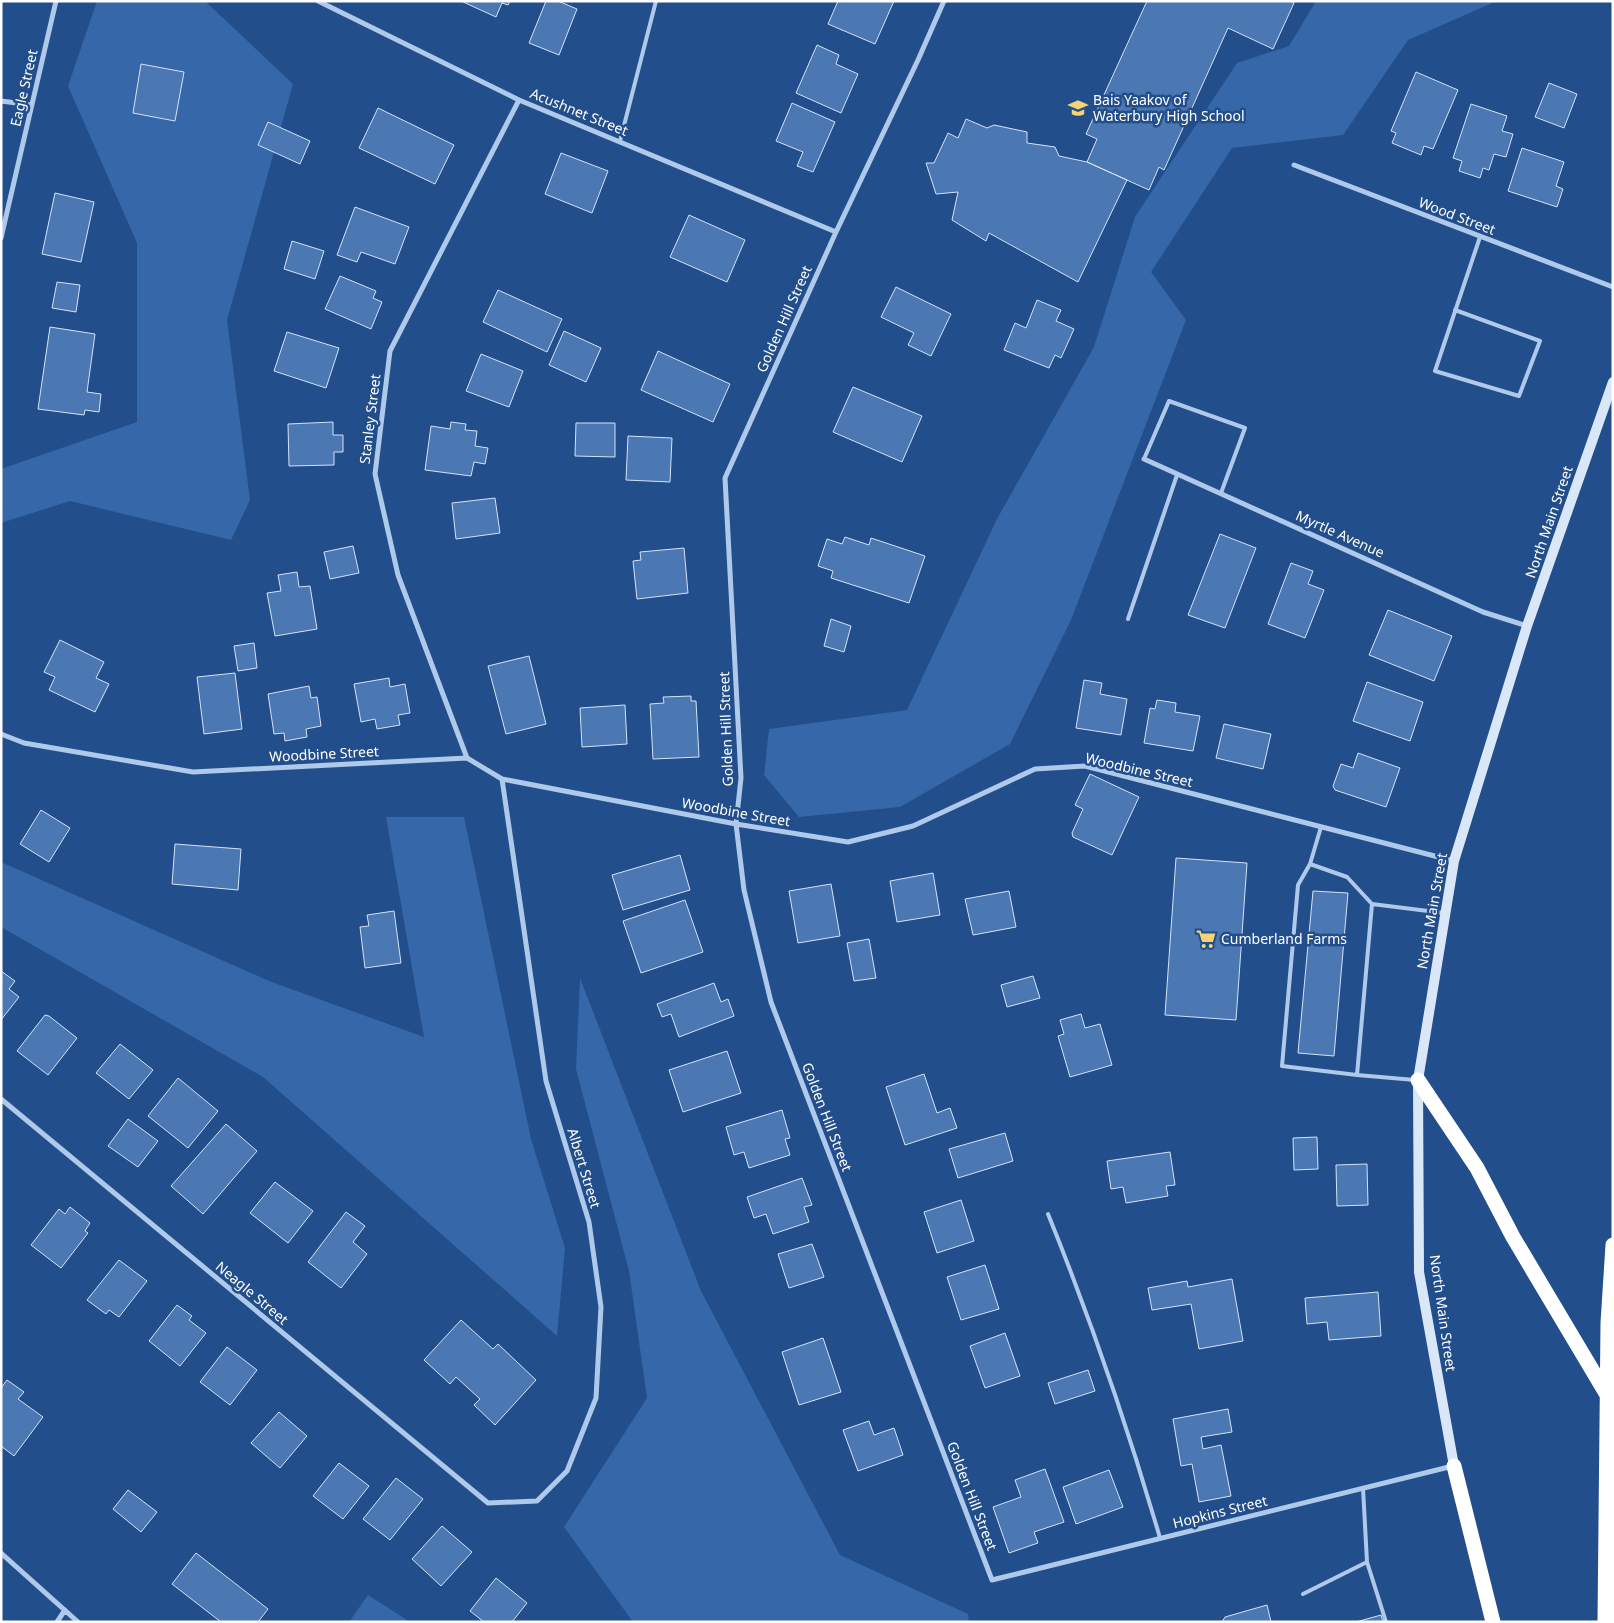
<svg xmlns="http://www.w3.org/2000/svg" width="1614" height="1623" font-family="'Noto Sans',sans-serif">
  <rect width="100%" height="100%" fill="#224e8b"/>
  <path fill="#3667a8" d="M97 1H205L293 84 227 320 250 500 231 540 70 501 1 523V469L137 422V243L68 86Z
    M1316 1H1497L1408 40 1343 135 1232 148 1151 272 1186 320 1071 620 1010 744 900 807 799 817 764 775 769 729 907 710 997 519 1094 347 1135 217 1237 63 1289 46Z
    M386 817H464L531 1139 565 1248 557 1336 263 1077 1 927V862L269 981 424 1037Z
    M580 978 701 1291 840 1555 968 1614 969 1622H633L564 1527 647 1398 629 1271 576 1069Z
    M368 1595 410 1622H349Z"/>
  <path fill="#4b77b2" stroke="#d4e3f8" d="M461 1H510L508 5 502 3 496 17Z
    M546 1H558L577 9 559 55 529 43Z
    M838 1H894L875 44 828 24Z
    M1147 1H1290L1294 3 1273 49 1228 28 1164 170 1159 167 1149 190 1087 162 1097 139 1086 134Z
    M817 45 839 55 836 64 858 74 841 113 796 93Z
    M141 64 184 72 175 121 133 113Z
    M1416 72 1458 90 1433 149 1424 146 1421 155 1392 143 1396 133 1391 131Z
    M1549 83 1577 94 1564 128 1535 117Z
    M792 103 835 122 813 172 797 166 803 152 776 141Z
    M1471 104 1507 116 1502 131 1513 134 1506 157 1494 154 1489 170 1483 168 1480 178 1459 171 1462 161 1453 158Z
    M378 108 454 145 435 184 359 148Z
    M966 119 987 128 994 125 1027 132V143L1055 147 1059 156 1087 162 1127 180 1078 282 989 233 986 241 952 220 958 192 936 194 926 163H934L948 133 958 138Z
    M268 122 310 141 300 164 258 145Z
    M1522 148 1564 162 1556 186 1563 189 1557 207 1508 191Z
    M561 153 608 171 592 213 545 194Z
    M55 193 94 202 81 262 42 254Z
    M355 207 409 227 395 264 361 252 357 262 337 255Z
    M689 215 745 240 727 282 670 257Z
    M292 241 324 251 315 279 284 269Z
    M340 276 376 291 373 298 382 302 371 329 325 309Z
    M57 282 80 285 76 312 52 308Z
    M896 287 951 314 931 356 908 345 914 333 881 317Z
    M498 290 562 319 547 352 483 322Z
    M1037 300 1061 310 1056 321 1074 329 1061 358 1055 355 1049 368 1004 350 1015 323 1026 328Z
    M50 327 95 334 87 392 101 394 99 412 85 410 84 415 38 409Z
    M564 331 601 348 586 382 549 365Z
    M287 332 339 348 326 388 274 371Z
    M658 351 730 384 713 422 641 390Z
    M481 354 523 371 509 407 466 391Z
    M853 387 922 416 902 462 833 432Z
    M333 422V435H343V452H334V465L289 466 288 424Z
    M451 422 466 424 465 430 477 431 475 446 488 448 485 464 474 462 471 476 425 470 431 426 450 429Z
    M576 423H615V457L575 456Z
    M628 436 672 438 670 482 626 480Z
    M495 498 500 533 456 539 452 503Z
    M1220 534 1256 548 1225 628 1188 615Z
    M845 537 869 545 871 538 925 556 909 603 831 578 833 571 818 566 827 539 842 544Z
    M353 546 359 573 330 579 324 552Z
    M684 548 688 593 637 599 633 561 641 560 640 552Z
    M1291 563 1313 571 1308 584 1324 590 1305 638 1268 624Z
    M297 572 299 587 310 586 317 629 275 636 267 593 281 591 278 575Z
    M1388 610 1452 636 1434 681 1369 655Z
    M831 619 851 626 844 652 824 646Z
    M60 640 104 662 96 678 109 684 95 712 49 690 55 677 44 672Z
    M254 643 257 668 238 671 234 646Z
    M529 656 546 724 506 734 488 666Z
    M235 673 242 729 204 734 197 677Z
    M389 678 390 687 405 684 410 713 398 715 400 725 377 729 375 719 361 722 354 684Z
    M1084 680 1102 683 1100 694 1127 699 1121 735 1076 728Z
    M1367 682 1423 702 1410 741 1353 721Z
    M309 686 311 698 317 697 321 726 306 729 307 737 285 741 284 733 274 734 268 694Z
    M691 696V701H696L699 757 653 759 650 704 664 703 663 697Z
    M1157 700 1176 703 1175 712 1200 716 1193 751 1144 743 1150 708 1155 709Z
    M625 705 627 744 582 747 580 708Z
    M1224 724 1271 734 1263 769 1216 758Z
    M1358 753 1400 768 1386 807 1335 790 1333 786 1341 764 1353 768Z
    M1090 774 1139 797 1112 855 1073 837 1072 833 1083 809 1075 805Z
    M41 810 70 828 49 862 20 844Z
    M175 844 241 849 238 890 172 884Z
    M680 855 690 890 623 910 612 875Z
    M1176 858 1247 863 1236 1020 1165 1015Z
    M933 873 940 915 897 922 890 881Z
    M831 884 840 936 798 943 789 891Z
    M1009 891 1016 927 973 935 965 899Z
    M1313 891 1348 893 1334 1056 1298 1053Z
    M685 900 703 952 641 973 623 921Z
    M394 911 401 963 365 968 360 927 369 926 367 915Z
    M869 939 876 978 854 981 847 943Z
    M1 971 15 981 9 989 19 997 1 1020Z
    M1033 976 1040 998 1007 1007 1001 985Z
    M714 983 721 1002 728 999 734 1016 679 1037 671 1014 662 1017 657 1004Z
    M1081 1014 1085 1028 1100 1024 1112 1065 1070 1077 1058 1036 1064 1034 1060 1020Z
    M45 1015 49 1016 77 1038 48 1075 17 1051Z
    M120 1044 153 1070 129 1099 96 1073Z
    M727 1051 741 1093 683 1112 669 1070Z
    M924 1074 937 1113 950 1108 957 1128 905 1145 886 1087Z
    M178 1078 218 1111 188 1148 148 1116Z
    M782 1110 790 1138 785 1139 790 1155 749 1168 744 1152 734 1155 726 1127Z
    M128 1119 158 1141 138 1167 108 1146Z
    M226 1124 257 1151 203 1214 171 1186Z
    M1005 1133 1013 1161 958 1178 949 1149Z
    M1317 1137 1318 1169 1294 1170 1293 1138Z
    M1170 1152 1175 1185 1166 1186 1168 1196 1126 1203 1123 1187 1111 1189 1107 1161Z
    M1367 1164 1368 1205 1337 1206 1336 1165Z
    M802 1178 812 1205 804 1207 809 1222 773 1234 766 1214 754 1218 747 1197Z
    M275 1182 313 1211 288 1243 250 1213Z
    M961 1200 974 1241 937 1253 924 1212Z
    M70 1207 90 1223 85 1231 88 1233 61 1268 31 1245 59 1209 65 1214Z
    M346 1212 365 1226 353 1242 367 1254 341 1288 308 1262Z
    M812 1244 824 1277 789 1288 778 1254Z
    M119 1260 147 1281 119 1317 109 1310 106 1314 87 1300Z
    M985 1265 999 1309 961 1320 947 1277Z
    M1232 1279 1243 1341 1199 1349 1191 1304 1152 1310 1148 1288 1187 1281 1188 1287Z
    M1378 1292 1381 1336 1329 1340 1327 1322 1307 1324 1305 1298Z
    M177 1305 192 1316 189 1320 206 1333 180 1366 149 1341Z
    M461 1320 493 1349 498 1344 536 1380 495 1425 474 1405 480 1399 456 1377 450 1384 424 1360Z
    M1005 1333 1020 1376 985 1388 970 1346Z
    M823 1338 841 1392 799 1405 782 1352Z
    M227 1347 257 1370 230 1405 200 1382Z
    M1088 1370 1095 1391 1055 1404 1048 1383Z
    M7 1380 24 1392 18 1399 43 1417 14 1456 1 1446V1388Z
    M1228 1409 1232 1432 1201 1437 1203 1449 1221 1445 1231 1496 1199 1502 1192 1464 1181 1466 1173 1419Z
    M279 1412 307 1436 280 1468 251 1443Z
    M869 1421 874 1435 894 1428 903 1455 858 1471 843 1430Z
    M339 1463 369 1486 343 1519 313 1496Z
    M1045 1469 1064 1522 1034 1532 1038 1543 1009 1553 993 1507 1021 1497 1015 1480Z
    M1109 1470 1123 1507 1076 1524 1063 1487Z
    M396 1478 423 1499 390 1540 363 1519Z
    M128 1490 157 1512 141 1532 113 1509Z
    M442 1526 472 1552 441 1586 412 1559Z
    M196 1553 268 1609 258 1622H221L172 1584Z
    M496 1578 527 1603 512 1622H484L470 1611Z
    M1267 1605 1271 1622H1222L1225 1617Z
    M1381 1615 1383 1622H1356Z"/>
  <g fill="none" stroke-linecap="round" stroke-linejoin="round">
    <path stroke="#afc9eb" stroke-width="4" d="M620 141 656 1
      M1455 310 1540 341 1519 396 1435 371 1480 237
      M1144 459 1169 401 1245 428 1221 493
      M1128 619 1177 475
      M1321 827 1310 864 1347 877 1372 904
      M1310 864 1298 885 1282 1066 1357 1075
      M1415 1080 1357 1075 1372 904 1444 913
      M1048 1214C1091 1320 1128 1428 1160 1538
      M1367 1562 1386 1622
      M1303 1594 1367 1562 1363 1488"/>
    <path stroke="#afc9eb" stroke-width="5" d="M318 1 519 100 836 232
      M944 1 918 60 836 232 725 478 741 778 736 824 744 890 771 1002 992 1580 1453 1466
      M1 101 32 105
      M1294 165 1613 287
      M1 238 56 1
      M1144 459 1483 612 1527 626
      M1 734 24 743 193 772 467 758 502 779 736 824 848 842 913 826 1035 769 1085 766 1454 861
      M467 758 398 575 375 474 390 351 519 100
      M1 1099 488 1503 537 1501 567 1471 596 1398 601 1307 589 1222 546 1081 502 779
      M1 1553 78 1622
      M57 1622 65 1610"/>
    <path stroke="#dae7f8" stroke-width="10" d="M1454 1466 1419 1272 1418 1080 1454 861 1527 626 1613 382"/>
    <path stroke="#fff" stroke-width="15" d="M1418 1080 1477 1168 1513 1237 1613 1405
      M1454 1466 1493 1622
      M1605 1622 1608 1323 1613 1245"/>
  </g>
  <defs>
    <symbol id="school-bare" viewBox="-9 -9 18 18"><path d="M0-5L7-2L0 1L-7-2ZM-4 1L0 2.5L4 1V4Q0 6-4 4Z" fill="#f7d371" stroke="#224e8b" stroke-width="2.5" paint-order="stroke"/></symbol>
    <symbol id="supermarket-bare" viewBox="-9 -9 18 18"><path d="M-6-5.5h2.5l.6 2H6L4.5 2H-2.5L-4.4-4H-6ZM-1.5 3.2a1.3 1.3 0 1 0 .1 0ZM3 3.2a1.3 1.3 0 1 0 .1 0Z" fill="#f7d371" stroke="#224e8b" stroke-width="2.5" paint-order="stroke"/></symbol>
  </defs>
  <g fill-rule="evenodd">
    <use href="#school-bare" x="1064" y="94" width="28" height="28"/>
    <use href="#supermarket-bare" x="1192" y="925" width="28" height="28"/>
  </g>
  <g text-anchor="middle" stroke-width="5" stroke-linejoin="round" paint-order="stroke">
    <g font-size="14" fill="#fff" stroke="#224e8b">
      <text transform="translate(24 88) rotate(-77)" y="5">Eagle Street</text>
      <text transform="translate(579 112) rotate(22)" y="5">Acushnet Street</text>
      <text transform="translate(1457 216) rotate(21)" y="5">Wood Street</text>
      <text transform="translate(784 319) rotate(-66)" y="5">Golden Hill Street</text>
      <text transform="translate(370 419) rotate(-83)" y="5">Stanley Street</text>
      <text transform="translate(1549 522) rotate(-71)" y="5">North Main Street</text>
      <text transform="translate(1340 534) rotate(24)" y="5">Myrtle Avenue</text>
      <text transform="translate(726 729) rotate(-92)" y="5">Golden Hill Street</text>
      <text transform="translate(324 754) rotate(-3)" y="5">Woodbine Street</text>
      <text transform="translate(1139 770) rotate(13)" y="5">Woodbine Street</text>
      <text transform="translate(736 812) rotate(10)" y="5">Woodbine Street</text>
      <text transform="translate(1432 911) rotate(-80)" y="5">North Main Street</text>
      <text transform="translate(827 1117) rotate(69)" y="5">Golden Hill Street</text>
      <text transform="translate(584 1168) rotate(73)" y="5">Albert Street</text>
      <text transform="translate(252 1293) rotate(40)" y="5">Neagle Street</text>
      <text transform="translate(1443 1313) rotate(82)" y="5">North Main Street</text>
      <text transform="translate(972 1496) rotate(69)" y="5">Golden Hill Street</text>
      <text transform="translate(1220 1512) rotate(-14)" y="5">Hopkins Street</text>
    </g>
    <g font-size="14" fill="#fff" stroke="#224e8b" text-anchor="start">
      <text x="1093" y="105">Bais Yaakov of<tspan x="1093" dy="16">Waterbury High School</tspan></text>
      <text x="1221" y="944">Cumberland Farms</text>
    </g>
  </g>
  <rect width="1614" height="1623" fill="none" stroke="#ffffff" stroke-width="5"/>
</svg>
